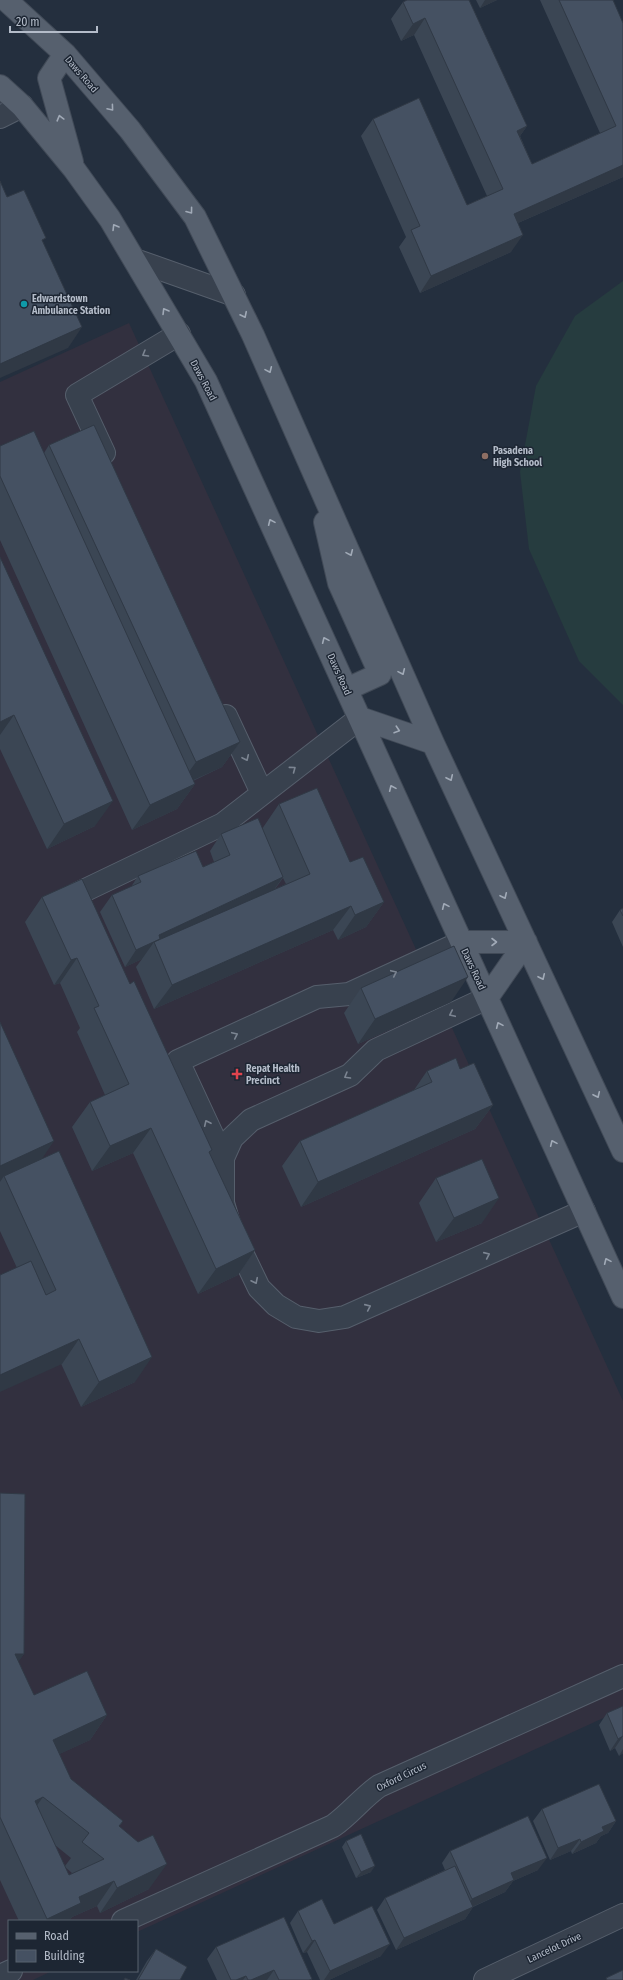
<svg xmlns="http://www.w3.org/2000/svg" width="623" height="1980" font-family="'Fira Sans Condensed',sans-serif">
  <rect width="100%" height="100%" fill="#242f3e"/>
  <path fill="#32303f" d="M129 323 623 1401V1709L137 1932V1921H9V1971H52L33 1980H0V382Z"/>
  <path fill="#263c3f" d="M623 281V705L579 661 529 549 520 472 536 386 575 316Z"/>
  <g fill="none" stroke-linecap="round" stroke-linejoin="round">
    <defs>
      <path id="minor" d="M0 117 22 106
        M135 260 234 295
        M104 453 77 395 179 334
        M226 716 262 793
        M75 895 223 824 360 718
        M487 998 376 1050 350 1075 251 1120 232 1138 223 1158V1203L231 1230 259 1288 276 1305 296 1317 319 1321 345 1317 584 1211
        M223 1158 178 1061 317 997 349 994 462 942
        M123 1921 333 1826C350 1814 362 1798 379 1786L623 1676
        M0 1976 11 1971
        M485 1980 623 1915"/>
      <path id="major" d="M6 0 65 54 130 130 195 217 253 335 433 743 623 1151
        M65 54 49 78 72 162
        M0 86 22 106 74 169 110 219 206 381 623 1297
        M325 522 339 583 380 674 347 689
        M360 718 433 743
        M462 942H526
        M487 998 526 942"/>
    </defs>
    <use href="#minor" stroke="#565f6c" stroke-width="24"/>
    <use href="#major" stroke="#414a57" stroke-width="24"/>
    <use href="#minor" stroke="#38414e" stroke-width="22"/>
    <use href="#major" stroke="#56606e" stroke-width="22"/>
  </g>
  <path fill="#3b4654" fill-rule="evenodd" d="M469 0 527 126 520 136 532 164 600 133 540 0H613L623 177 518 223 511 252 420 293 399 247 406 237 361 136 373 119 467 205 487 196 414 35 401 41 391 19 403 2Z
    M476 0H497L480 8Z
    M49 445 240 742 222 767 193 781 195 784 177 809 132 830 0 540V446L44 453Z
    M0 557 95 826 47 849 0 749Z
    M279 804 350 862 384 902 366 927 338 940 333 930 154 1009 136 967 142 959 125 967 100 912 112 895 131 887 138 876 203 867 214 862 210 851 221 834 262 829ZM283 878 286 884 275 889Z
    M42 897 130 984 255 1250 238 1275 198 1294 133 1153 92 1171 72 1127 90 1102 105 1095 77 1032 80 1028 60 983 54 985 25 922Z
    M623 908V947L612 922 620 910Z
    M361 988 451 1002 358 1044 344 1013Z
    M0 1022 42 1159 135 1382 81 1407 0 1231Z
    M460 1069 493 1105 475 1129 301 1207 282 1166 300 1141 414 1090 427 1071Z
    M436 1178 482 1223 436 1242 419 1203Z
    M0 1493 24 1654 18 1661 34 1695 107 1715 90 1740 59 1754 71 1779 123 1821 119 1827 149 1889 100 1913 97 1906 72 1917 69 1921H19L0 1880ZM55 1845 71 1858 65 1866ZM65 1867 72 1873H73L69 1875Z
    M623 1706V1753L619 1756 615 1748 610 1751 599 1725 607 1713Z
    M542 1809 616 1821 608 1833 601 1836 596 1843 572 1854 571 1851 550 1860 533 1821Z
    M346 1841 371 1872 356 1878 342 1847Z
    M450 1851 538 1870 513 1881 505 1892 473 1907 465 1919 396 1950 377 1910 385 1898 445 1870 442 1863Z
    M298 1911 334 1924 381 1956 329 1980H320L307 1952 303 1953 290 1923Z
    M216 1947 312 1979 311 1980H217L207 1959Z
    M156 1949 180 1980H136L147 1961Z"/>
  <path fill="#303945" d="M485 0H497L480 8Z
    M425 18 414 35 401 41 413 24Z
    M527 126 515 143 517 131Z
    M623 165V177L502 230 514 214Z
    M523 235 511 252 420 293 431 276Z
    M82 327 68 348 0 378V364Z
    M14 715 0 735V722Z
    M240 742 222 767 178 787 196 762Z
    M195 784 177 809 132 830 150 805Z
    M113 801 95 826 47 849 64 824Z
    M283 877 271 894 154 942 142 959 125 967 136 950 159 935Z
    M384 902 366 927 338 940 355 915Z
    M351 906 333 930 154 1009 172 985Z
    M77 958 60 983 54 985 71 960Z
    M468 977 451 1002 358 1044 375 1019Z
    M493 1105 475 1129 301 1207 318 1182Z
    M151 1128 133 1153 92 1171 110 1146Z
    M54 1141 37 1166 4 1176 0 1182V1166Z
    M499 1198 482 1223 436 1242 454 1218Z
    M255 1250 238 1275 198 1294 216 1269Z
    M79 1339 62 1364 0 1392V1375Z
    M152 1357 135 1382 81 1407 99 1382Z
    M15 1654H24L6 1679Z
    M107 1715 90 1740 36 1765 53 1740Z
    M623 1736 615 1748 610 1751 618 1739Z
    M623 1749V1753L619 1756Z
    M43 1797 25 1822 35 1801Z
    M616 1821 608 1833 601 1836 596 1843 572 1854 581 1842 602 1827Z
    M580 1839 571 1851 550 1860 558 1848Z
    M547 1858 538 1870 513 1881 505 1892 463 1911 472 1899 511 1873Z
    M167 1864 149 1889 100 1913 117 1888Z
    M375 1866 371 1872 356 1878 361 1872Z
    M114 1881 97 1906 72 1917 69 1921H45L47 1919 79 1897Z
    M473 1907 465 1919 396 1950 404 1938Z
    M315 1940 307 1952 303 1953 312 1941Z
    M390 1944 381 1956 329 1980H324L330 1971Z
    M274 1970 267 1980H251Z
    M246 1976 243 1980H236Z"/>
  <path fill="#455162" stroke="#303945" fill-rule="evenodd" d="M407 0H469L527 126 517 131 532 164 616 126 559 0H613L623 23V165L514 214 523 235 431 276 411 230 420 226 373 119 419 98 467 205 503 189 425 18 413 24 403 2Z
    M0 181 7 197 24 190 46 238 42 240 82 327 0 364Z
    M94 425 240 742 196 762 49 445Z
    M34 431 195 784 150 805 0 476V446Z
    M0 557 113 801 64 824 14 715 0 722Z
    M317 788 350 862 363 857 384 902 355 915 351 906 172 985 154 942 310 874 279 804Z
    M258 818 283 877 159 935 160 939 136 950 112 895 141 882 138 876 196 851 203 867 230 855 221 834Z
    M82 879 130 984 134 981 212 1150 209 1152 255 1250 216 1269 151 1128 110 1146 90 1102 129 1084 94 1008 99 1006 77 958 71 960 42 897Z
    M623 908V916L620 910Z
    M454 946 468 977 375 1019 361 988Z
    M0 1022 54 1141 0 1166Z
    M456 1058 460 1069 474 1063 493 1105 318 1182 300 1141 432 1082 427 1071Z
    M59 1151 152 1357 99 1382 79 1339 0 1375V1275L31 1261 46 1295 56 1290 4 1176Z
    M482 1159 499 1198 454 1218 436 1178Z
    M0 1493 25 1494 24 1654H15L34 1695 87 1671 107 1715 53 1740 71 1779 123 1821 119 1826 138 1842 153 1835 167 1864 117 1888 114 1881 79 1897 81 1903 47 1919 0 1817ZM43 1797 89 1833 82 1842 104 1859 69 1875 35 1801Z
    M623 1706V1736L618 1739 607 1713Z
    M599 1784 616 1821 602 1827 604 1831 581 1842 580 1839 558 1848 542 1809Z
    M528 1816 547 1858 511 1873 514 1880 472 1899 450 1851Z
    M361 1834 375 1866 361 1872 346 1841Z
    M455 1866 473 1907 404 1938 385 1898Z
    M322 1899 334 1924 372 1906 390 1944 330 1971 315 1940 312 1941 298 1911Z
    M284 1917 312 1979 309 1980H279L274 1970 251 1980H248L246 1976 236 1980H231L216 1947Z
    M156 1949 187 1967 180 1980H138Z
    M623 1970V1980H607L606 1978Z
    M125 1978 130 1980H124Z"/>
  <defs><path id="oneway-chevron" d="M-2-3.5L2.5 0L-2 3.5" fill="none" stroke-width="1.6" stroke-linecap="round" stroke-linejoin="round"/></defs>
  <g stroke="#a1aab7">
    <use href="#oneway-chevron" transform="translate(111 108) rotate(50)"/>
    <use href="#oneway-chevron" transform="translate(60 118) rotate(-105)"/>
    <use href="#oneway-chevron" transform="translate(190 211) rotate(53)"/>
    <use href="#oneway-chevron" transform="translate(115 227) rotate(-121)"/>
    <use href="#oneway-chevron" transform="translate(165 311) rotate(-121)"/>
    <use href="#oneway-chevron" transform="translate(244 315) rotate(64)"/>
    <use href="#oneway-chevron" transform="translate(269 370) rotate(66)"/>
    <use href="#oneway-chevron" transform="translate(271 522) rotate(-114)"/>
    <use href="#oneway-chevron" transform="translate(350 553) rotate(66)"/>
    <use href="#oneway-chevron" transform="translate(325 640) rotate(-114)"/>
    <use href="#oneway-chevron" transform="translate(402 672) rotate(66)"/>
    <use href="#oneway-chevron" transform="translate(397 730) rotate(18)"/>
    <use href="#oneway-chevron" transform="translate(450 778) rotate(65)"/>
    <use href="#oneway-chevron" transform="translate(392 788) rotate(-114)"/>
    <use href="#oneway-chevron" transform="translate(504 896) rotate(65)"/>
    <use href="#oneway-chevron" transform="translate(445 906) rotate(-114)"/>
    <use href="#oneway-chevron" transform="translate(494 942)"/>
    <use href="#oneway-chevron" transform="translate(542 977) rotate(65)"/>
    <use href="#oneway-chevron" transform="translate(499 1025) rotate(-114)"/>
    <use href="#oneway-chevron" transform="translate(597 1095) rotate(65)"/>
    <use href="#oneway-chevron" transform="translate(553 1143) rotate(-114)"/>
    <use href="#oneway-chevron" transform="translate(607 1261) rotate(-114)"/>
  </g>
  <g stroke="#7c8592">
    <use href="#oneway-chevron" transform="translate(145 354) rotate(150)"/>
    <use href="#oneway-chevron" transform="translate(246 758) rotate(65)"/>
    <use href="#oneway-chevron" transform="translate(293 769) rotate(-37)"/>
    <use href="#oneway-chevron" transform="translate(394 973) rotate(-25)"/>
    <use href="#oneway-chevron" transform="translate(452 1014) rotate(155)"/>
    <use href="#oneway-chevron" transform="translate(235 1035) rotate(-25)"/>
    <use href="#oneway-chevron" transform="translate(347 1076) rotate(150)"/>
    <use href="#oneway-chevron" transform="translate(207 1123) rotate(-115)"/>
    <use href="#oneway-chevron" transform="translate(487 1255) rotate(-24)"/>
    <use href="#oneway-chevron" transform="translate(255 1281) rotate(64)"/>
    <use href="#oneway-chevron" transform="translate(368 1307) rotate(-24)"/>
  </g>
  <circle fill="#0f9aa8" stroke="#1d2633" stroke-width="1.5" cx="24" cy="304" r="4"/>
  <circle fill="#8d6e63" stroke="#1d2633" stroke-width="1.5" cx="485" cy="456" r="4"/>
  <path fill="#e0444e" stroke="#1d2633" stroke-width="1.5" d="M235 1068h4v4h4v4h-4v4h-4v-4h-4v-4h4z"/>
  <g text-anchor="middle" stroke-width="3" stroke-linejoin="round" paint-order="stroke">
    <g font-size="10" fill="#b4bcc9" stroke="#1d2633">
      <text transform="translate(82 74) rotate(49)" y="4">Daws Road</text>
      <text transform="translate(204 380) rotate(62)" y="4">Daws Road</text>
      <text transform="translate(340 674) rotate(66)" y="4">Daws Road</text>
      <text transform="translate(474 969) rotate(65)" y="4">Daws Road</text>
      <text transform="translate(401 1776) rotate(-26)" y="4">Oxford Circus</text>
      <text transform="translate(554 1947) rotate(-25)" y="4">Lancelot Drive</text>
    </g>
    <g font-size="10" font-weight="bold" fill="#b4bcc9" stroke="#1d2633" text-anchor="start">
      <text x="32" y="302">Edwardstown<tspan x="32" dy="12">Ambulance Station</tspan></text>
      <text x="493" y="454">Pasadena<tspan x="493" dy="12">High School</tspan></text>
      <text x="246" y="1072">Repat Health<tspan x="246" dy="12">Precinct</tspan></text>
    </g>
  </g>
  <rect x="8" y="1920" width="130" height="52" fill="#1d2633" stroke="#59626f"/>
  <rect x="16" y="1933" width="20" height="6" fill="#56606e" stroke="#59626f"/>
  <text x="44" y="1940" font-size="12" fill="#b4bcc9">Road</text>
  <rect x="16" y="1950" width="20" height="12" fill="#455162" stroke="#59626f"/>
  <text x="44" y="1960" font-size="12" fill="#b4bcc9">Building</text>
  <path d="M10 26v6h87v-6" fill="none" stroke="#b4bcc9" stroke-width="2"/>
  <text x="16" y="26" font-size="12" fill="#b4bcc9" stroke="#1d2633" stroke-width="3" paint-order="stroke">20 m</text>
</svg>
